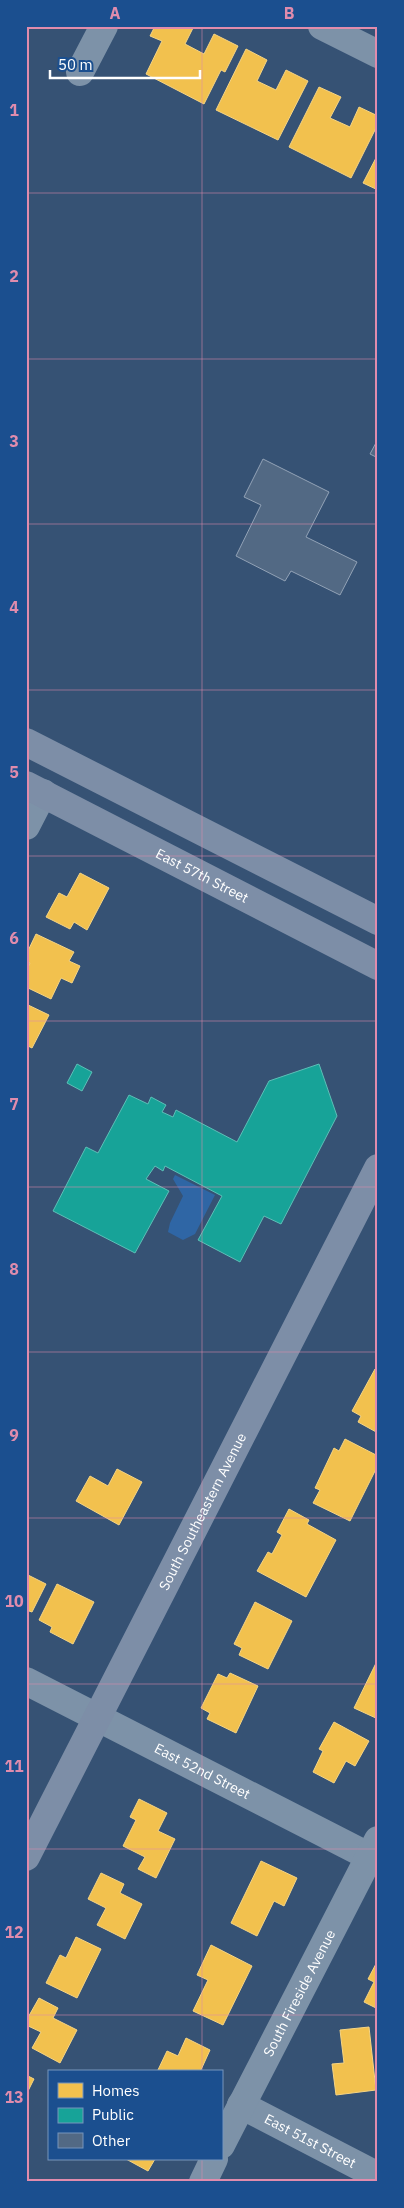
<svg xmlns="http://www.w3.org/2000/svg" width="404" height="2208" font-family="'IBM Plex Sans',sans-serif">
  <rect width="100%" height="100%" fill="#365274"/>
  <path fill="#2f66a5" d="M175 1175 215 1195 195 1234 183 1240 168 1232 170 1223 183 1196 173 1179Z"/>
  <path fill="#f2c14e" stroke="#f6d483" d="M155 26H194L185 44 204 54 214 34 238 46 225 72 221 70 204 104 146 74 162 41 150 36Z
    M246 49 267 60 257 81 276 90 286 70 308 81 278 140 216 110Z
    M319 87 341 97 330 118 350 127 359 107 378 116V124L351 178 289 147Z
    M378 154V190L363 183Z
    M80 873 109 888 87 930 74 922 70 929 46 917 59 893 67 897Z
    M36 934 74 952 69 961 80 966 72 983 61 978 51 999 26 987V971L30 963 26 962V955Z
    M26 1004 49 1015 32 1048 26 1045Z
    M375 1369 378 1370V1433L358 1422 361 1416 352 1411Z
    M345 1439 378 1456V1465L350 1521 313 1503 320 1490 315 1488 334 1448 339 1451Z
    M117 1469 142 1482 119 1525 76 1501 90 1476 108 1486Z
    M289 1509 309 1520 307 1524 336 1540 306 1597 257 1571 268 1552 272 1554 282 1535 277 1532Z
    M26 1574 46 1584 32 1612 26 1610Z
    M57 1584 94 1602 73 1644 50 1632 52 1627 39 1620Z
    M255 1602 292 1621 268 1669 239 1655 242 1648 234 1644Z
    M378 1659V1719L354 1708Z
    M230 1673 258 1686 236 1733 207 1719 210 1713 201 1708 218 1674 227 1678Z
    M334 1722 369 1741 355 1766 346 1761 334 1783 313 1772 323 1751 319 1749Z
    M139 1799 167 1813 158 1831 175 1839 156 1878 138 1869 145 1857 123 1846 136 1820 130 1817Z
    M261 1861 297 1878 284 1906 274 1901 257 1936 231 1923Z
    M101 1873 124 1884 120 1893 142 1904 125 1939 97 1925 106 1908 88 1899Z
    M76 1937 101 1949 77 1998 46 1983 60 1955 66 1958Z
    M211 1945 252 1966 223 2025 193 2011 208 1980 197 1975Z
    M378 1960V2009L364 2002 374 1982 368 1979Z
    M39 1998 58 2008 53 2018 77 2030 60 2063 32 2048 41 2032 26 2025V2021Z
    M369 2027 376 2090 336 2095 332 2064 344 2063 340 2030Z
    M186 2038 210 2050 200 2072H157L167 2051 178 2056Z
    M26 2075 34 2079 26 2095Z
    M126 2159H155L148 2171Z"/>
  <path fill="#17a398" stroke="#5dbfb7" d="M77 1064 92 1072 82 1091 67 1083Z
    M319 1064 337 1116 281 1224 264 1216 240 1262 198 1240 222 1196 165 1166 163 1171 155 1166 146 1179 169 1191 135 1253 53 1211 86 1147 98 1153 129 1095 148 1104 151 1097 166 1105 162 1112 173 1117 176 1110 237 1142 269 1081Z"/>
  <path fill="#526984" stroke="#92a2b6" d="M378 439V458L370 454Z
    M263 459 329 492 306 537 357 562 340 595 291 571 285 581 236 556 261 505 244 497Z"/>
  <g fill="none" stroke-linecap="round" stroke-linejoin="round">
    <g stroke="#7d92a8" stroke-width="28">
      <path d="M322 26 378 54"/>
      <path d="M80 72 104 26"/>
      <path d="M26 826 43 793"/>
      <path id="s1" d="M26 1681 378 1861"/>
      <path id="s2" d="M241 2105 378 2176"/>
      <path id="s3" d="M221 2145 378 1840"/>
      <path d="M203 2182 214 2159"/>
    </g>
    <g stroke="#7d8ea7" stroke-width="28">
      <path d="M26 742 378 921"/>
      <path id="s4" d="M26 785 378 966"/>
      <path id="s5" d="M26 1857 378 1168"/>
    </g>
  </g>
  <path fill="none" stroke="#e08cad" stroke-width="1" stroke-opacity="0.55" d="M202 26V2072M26 193H378M26 359H378M26 524H378M26 690H378M26 856H378M26 1021H378M26 1187H378M26 1352H378M26 1518H378M26 1684H378M26 1849H378M26 2015H378M202 2159V2182"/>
  <g text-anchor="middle" stroke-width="5" stroke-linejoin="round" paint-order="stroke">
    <g font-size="14" fill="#fff" stroke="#1b4f8f">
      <text dy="5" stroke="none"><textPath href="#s4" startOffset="198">East 57th Street</textPath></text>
      <text dy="5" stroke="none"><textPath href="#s5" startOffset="388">South Southeastern Avenue</textPath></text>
      <text dy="5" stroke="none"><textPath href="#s1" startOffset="198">East 52nd Street</textPath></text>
      <text dy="5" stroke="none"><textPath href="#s3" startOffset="171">South Fireside Avenue</textPath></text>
      <text dy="5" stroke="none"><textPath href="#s2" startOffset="78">East 51st Street</textPath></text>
    </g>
  </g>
  <rect width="404" height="2208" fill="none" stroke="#1b4f8f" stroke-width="55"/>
  <rect x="48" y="2070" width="175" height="90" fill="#1b4f8f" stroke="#7695bc"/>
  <rect x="58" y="2083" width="25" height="15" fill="#f2c14e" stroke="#7695bc"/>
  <text x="92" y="2096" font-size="15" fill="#ffffff">Homes</text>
  <rect x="58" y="2108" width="25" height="15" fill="#17a398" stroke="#7695bc"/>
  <text x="92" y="2120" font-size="15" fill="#ffffff">Public</text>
  <rect x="58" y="2133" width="25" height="15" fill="#526984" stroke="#7695bc"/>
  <text x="92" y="2146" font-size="15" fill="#ffffff">Other</text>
  <path d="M50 70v8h150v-8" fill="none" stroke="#ffffff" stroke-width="2.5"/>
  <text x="58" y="70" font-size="15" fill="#ffffff" stroke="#1b4f8f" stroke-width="4" paint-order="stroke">50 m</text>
  <rect x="28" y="28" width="348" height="2152" fill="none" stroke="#e08cad" stroke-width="2"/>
  <g font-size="16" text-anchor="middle" font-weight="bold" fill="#e08cad">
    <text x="115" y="19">A</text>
    <text x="289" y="19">B</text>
    <text x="14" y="116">1</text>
    <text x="14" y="282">2</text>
    <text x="14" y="447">3</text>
    <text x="14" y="613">4</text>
    <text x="14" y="778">5</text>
    <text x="14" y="944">6</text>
    <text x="14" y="1110">7</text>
    <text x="14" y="1275">8</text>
    <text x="14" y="1441">9</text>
    <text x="14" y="1607">10</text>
    <text x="14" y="1772">11</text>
    <text x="14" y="1938">12</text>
    <text x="14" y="2103">13</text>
  </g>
</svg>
